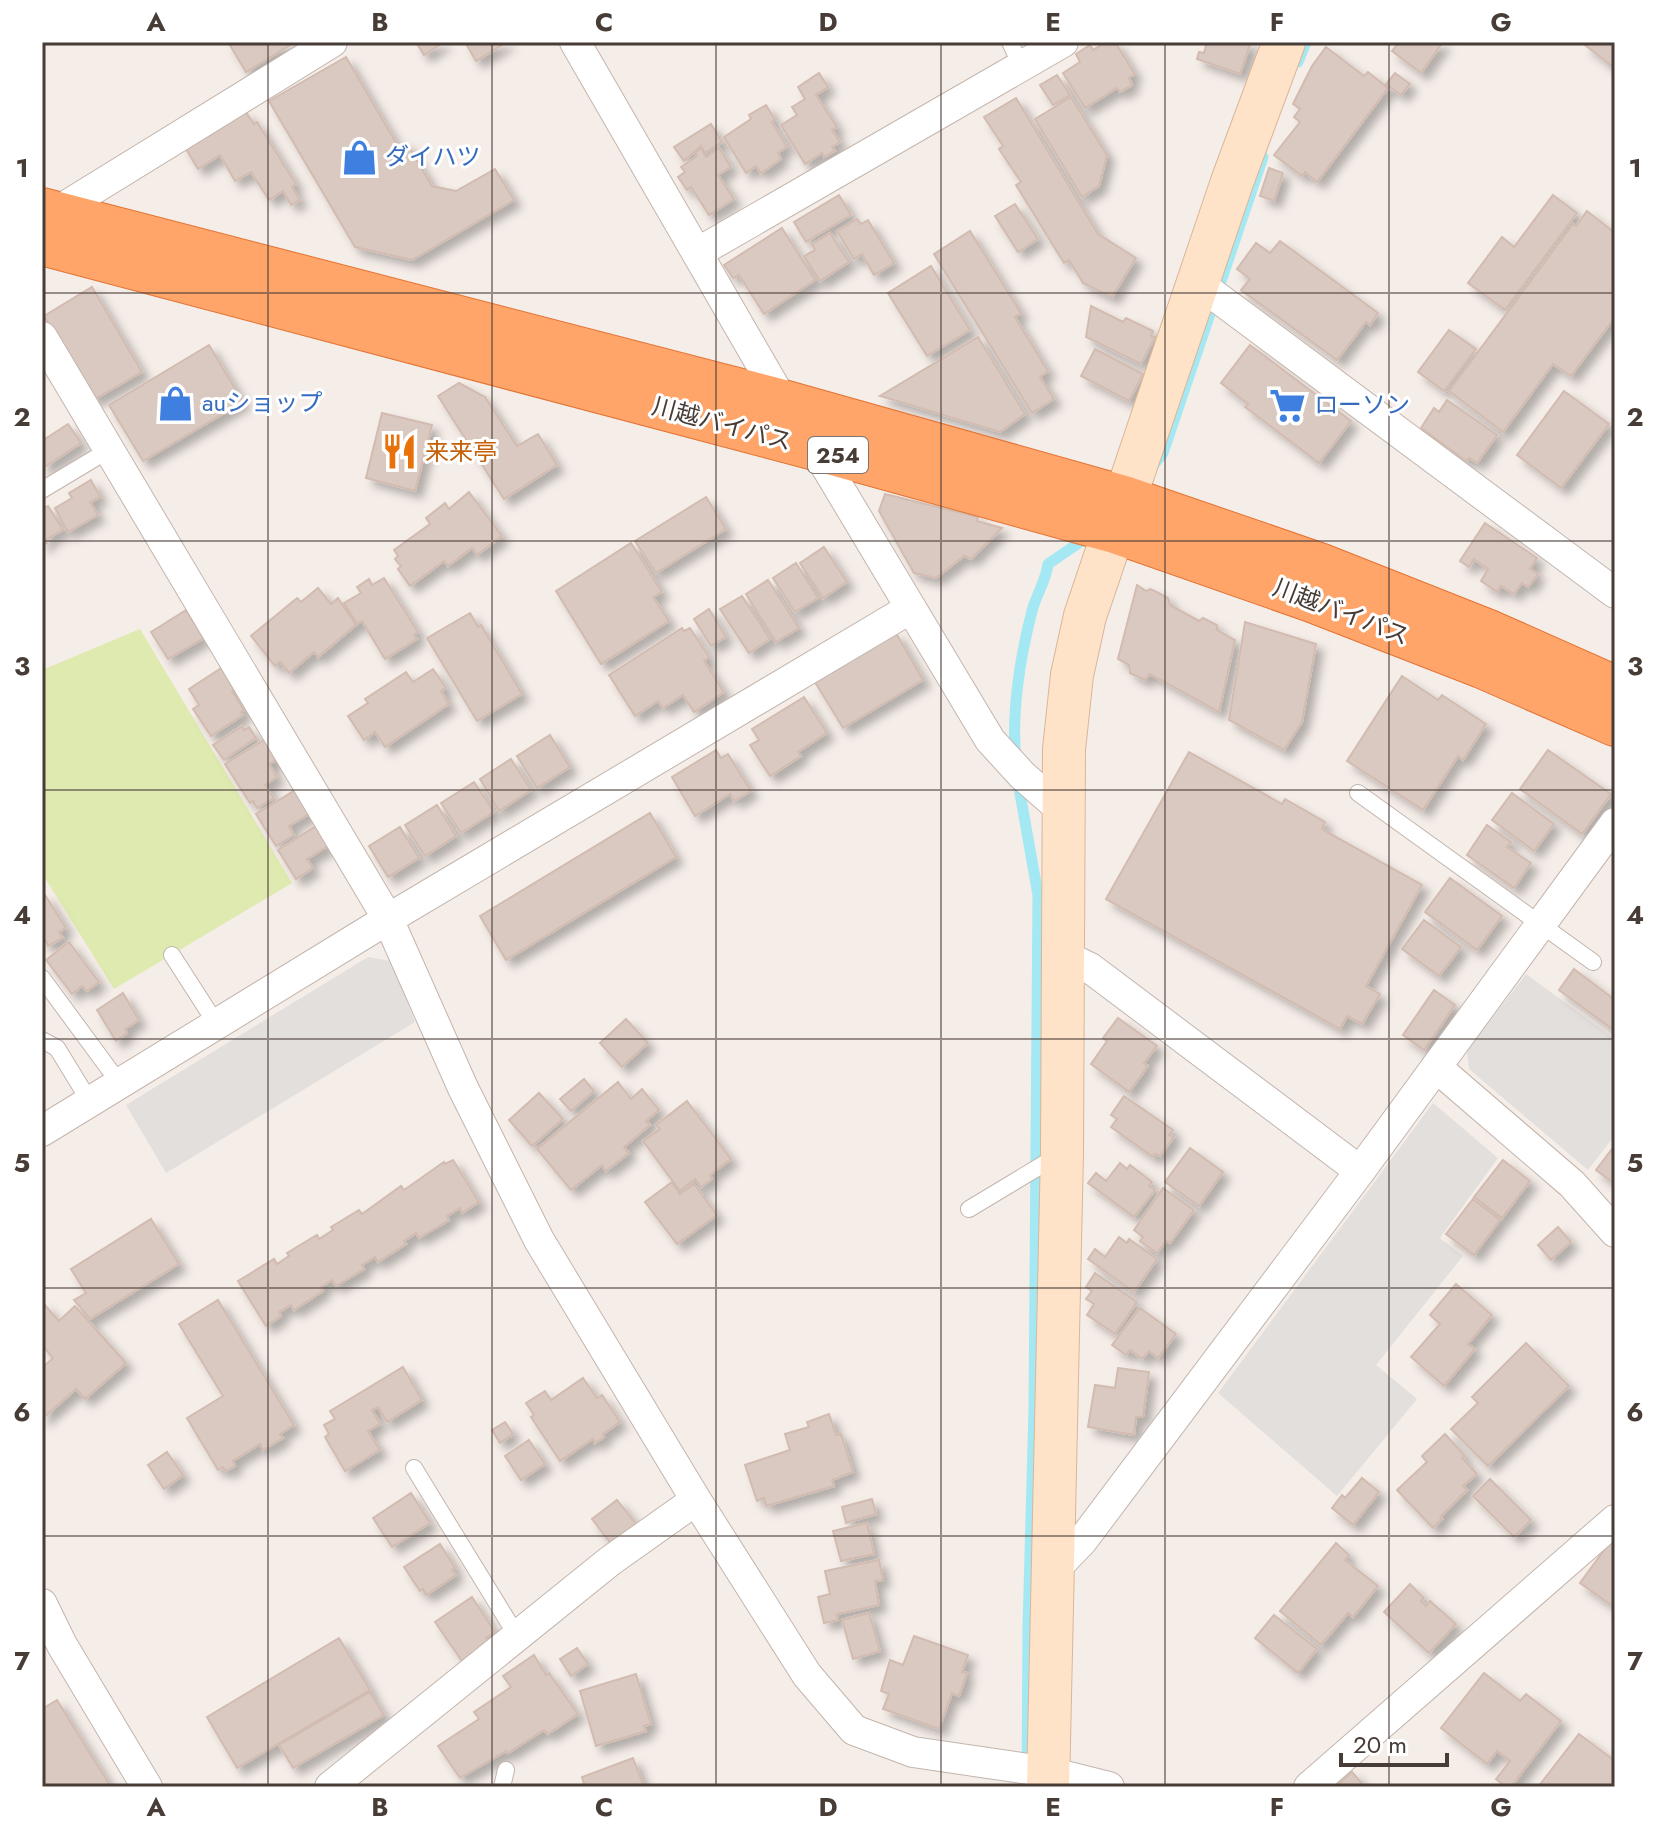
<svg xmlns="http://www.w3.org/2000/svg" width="1657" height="1829" font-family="Jost,'Noto Sans JP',sans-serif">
  <defs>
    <filter id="shadow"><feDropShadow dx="7" dy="7" stdDeviation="4" flood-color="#0004"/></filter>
  </defs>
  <rect width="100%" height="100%" fill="#f5ede8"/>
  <path fill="#dfeab0" d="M140 629 292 883 114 989 42 873V670Z"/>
  <path fill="#e3dfdd" d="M368 957 391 961 415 1022 166 1173 126 1105Z
    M1526 974 1615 1039V1135L1588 1170 1469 1069 1467 1051Z
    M1433 1103 1498 1158 1440 1238 1463 1256 1376 1365 1417 1399 1337 1496 1218 1393Z"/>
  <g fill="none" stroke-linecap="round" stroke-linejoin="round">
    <path stroke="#a3e8f3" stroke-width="11" d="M1298 62 1306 42
      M1152 467 1163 453 1263 157
      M1016 760C1011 714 1020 657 1032 611 1036 595 1046 581 1048 564L1089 536
      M1018 782 1038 895 1034 1409 1028 1628 1027 1787"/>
  </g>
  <path fill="#dac9c0" stroke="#d2bbb0" stroke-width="2" filter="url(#shadow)" d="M228 42H295L246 72Z
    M416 42H444L424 55Z
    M465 42H507L476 61Z
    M1106 42H1115L1135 74 1129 78 1132 85 1120 92 1117 88 1085 108 1063 73 1080 62 1076 54 1090 45 1093 50Z
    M1207 42H1251L1240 74 1197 59 1199 52 1204 53Z
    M1399 42H1443L1421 73 1392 51Z
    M1587 42H1615L1613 67 1585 45Z
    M1326 47 1364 76 1368 72 1388 88 1317 182 1305 172 1302 176 1274 155 1300 122 1294 117 1300 109 1293 104 1312 66Z
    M346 57 398 146 406 142 432 186 456 191 495 169 514 200 412 260 355 247 269 101Z
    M819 73 828 87 816 95 837 127 832 130 840 142 832 147 835 151 824 157 822 153 805 164 781 125 797 115 792 107 805 99 798 87Z
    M1395 73 1410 84 1401 95 1386 84Z
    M1057 75 1070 95 1053 105 1040 85Z
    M1071 97 1107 155 1099 186 1082 197 1035 119Z
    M1016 98 1098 234 1136 258 1112 297 1083 283 1069 260 1064 263 1016 185 1021 182 999 149 1003 146 984 117Z
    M766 105 775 120 772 122 787 147 778 153 781 159 761 173 756 166 746 173 724 137 751 119 749 115Z
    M246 112 254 124 257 122 296 184 292 187 300 200 291 205 283 191 269 200 251 172 235 181 220 155 198 169 183 144Z
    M711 124 722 142 705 153 701 146 684 161 674 147Z
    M701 148 706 157 719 148 731 167 718 175 734 199 709 215 691 187 687 190 678 177 685 172 681 167 697 156 695 153Z
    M1269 168 1283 173 1274 201 1260 196Z
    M839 195 851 215 806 242 794 222Z
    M1553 195 1577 213 1505 310 1468 283 1502 237 1514 247Z
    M1015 204 1038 239 1018 252 995 216Z
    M1587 211 1615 233V317L1571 376 1553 364 1503 432 1449 391 1573 224 1576 226Z
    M857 219 861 224 868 220 894 263 874 275 862 254 854 259 837 231Z
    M782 228 815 280 764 314 739 275 733 278 724 265Z
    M970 231 1021 313 1015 317 1048 371 1040 377 1054 399 1032 413 934 254Z
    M830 233 849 262 820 281 804 256 815 250 812 244Z
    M1280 241 1378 313 1370 325 1366 322 1337 360 1241 290 1250 279 1237 269 1256 243 1270 253Z
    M931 266 970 330 927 356 888 293Z
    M92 287 142 372 93 400 44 316Z
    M1091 306 1123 322 1126 318 1153 331 1151 336 1155 337 1141 364 1086 337Z
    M1449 330 1476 349 1444 391 1418 372Z
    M978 337 1025 414 1000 432 880 396Z
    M209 345 243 402 143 461 109 405Z
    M1250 345 1351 421 1319 463 1245 407 1248 404 1221 383Z
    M1095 349 1143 374 1129 401 1081 376Z
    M459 383 485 397 517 446 538 434 557 465 504 499 438 396Z
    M1564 391 1609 424 1561 488 1517 455Z
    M1447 400 1497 435 1477 463 1469 458 1466 461 1421 428 1434 408 1439 412Z
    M382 413 432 425 415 491 366 478Z
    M68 424 81 443 42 469V441Z
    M91 480 100 497 90 502 98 515 68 532 55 508 72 498 69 493Z
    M469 492 502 536 477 555 472 548 448 566 444 561 410 586 398 569 401 566 395 559 398 556 394 550 430 524 426 518 445 503 449 509Z
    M885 494 978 517 977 521 1002 528 971 559 964 556 936 578 914 573 879 511Z
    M706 497 726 529 656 573 635 541Z
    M48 506 63 530 45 540 47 543 42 546V509Z
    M1485 523 1537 558 1530 569 1538 574 1528 587 1522 583 1514 594 1501 586 1497 592 1481 581 1488 569 1474 559 1469 567 1460 561Z
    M631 543 662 592 653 597 669 621 601 664 556 591Z
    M824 547 847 582 823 598 800 563Z
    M796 563 818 598 795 612 773 578Z
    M384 578 418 632 414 635 417 639 385 659 362 621 357 624 344 603 361 593 357 587 369 579 372 585Z
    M768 580 799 628 776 642 746 594Z
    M1137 585 1146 591 1151 589 1168 598 1170 605 1199 621 1203 618 1217 625V630L1235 640 1219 712 1150 674 1145 680 1130 673 1129 665 1118 659Z
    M318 588 331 604 338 598 356 625 318 657 314 652 289 673 280 662 275 666 251 636 297 598 301 602Z
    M742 596 770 639 749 653 720 609Z
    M709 609 726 637 711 646 694 619Z
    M186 610 204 638 168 659 151 632Z
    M470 613 478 627 481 625 522 694 477 721 427 638Z
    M1245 622 1316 644 1302 722 1284 750 1229 720Z
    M682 628 684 631 690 628 709 657 704 661 724 692 694 712 683 695 663 708 658 701 635 716 609 675Z
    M896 633 923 680 843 728 815 682Z
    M223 667 237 688 232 691 244 710 241 712 243 715 211 736 193 709 199 705 189 689Z
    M433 669 446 688 441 691 449 704 385 747 375 732 364 740 348 716 368 703 365 699 406 672 413 682Z
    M1402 676 1438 700 1442 695 1486 724 1463 760 1458 756 1423 810 1347 761Z
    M804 697 827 733 798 752 801 756 770 776 750 745 759 740 752 729Z
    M242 726 244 730 249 727 256 738 224 760 213 745Z
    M550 735 570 767 537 788 517 756Z
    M265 739 278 759 269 764 277 777 265 785 274 798 257 808 253 801 250 803 225 764Z
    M716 750 721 758 728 754 751 791 734 801 730 794 695 816 672 777Z
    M1548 750 1611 794 1582 834 1520 789Z
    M1189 752 1282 804 1285 799 1325 822 1322 829 1422 885 1366 986 1380 994 1362 1024 1347 1016 1340 1029 1106 899Z
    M511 759 531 790 499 811 480 779Z
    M474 782 494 812 461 833 441 803Z
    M297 789 311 813 289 826 294 835 276 846 256 814Z
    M1512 793 1554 824 1534 851 1492 820Z
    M437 805 456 836 425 856 405 825Z
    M650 813 676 857 506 960 480 916Z
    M1487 825 1511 842 1507 847 1531 863 1514 888 1467 855Z
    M316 826 328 846 307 859 313 868 296 879 278 850Z
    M400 827 419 858 388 877 369 846Z
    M1450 878 1502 916 1477 950 1425 912Z
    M45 895 66 928 59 932 63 938 48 946 46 941 42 943V897Z
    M1424 920 1461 947 1439 976 1402 949Z
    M69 942 99 982 87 991 82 986 72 994 46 960Z
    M1574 969 1615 1000V1024L1612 1029 1559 990Z
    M1434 990 1455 1005 1424 1050 1403 1035Z
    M123 993 139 1020 125 1029 127 1033 116 1041 97 1010Z
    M1118 1018 1157 1046 1144 1063 1148 1066 1129 1092 1091 1064 1107 1041 1103 1038Z
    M626 1019 648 1043 622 1067 600 1043Z
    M584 1079 594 1091 571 1111 560 1099Z
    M618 1082 631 1099 642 1089 659 1110 646 1121 650 1125 624 1147 629 1153 606 1171 602 1165 571 1190 537 1149Z
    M539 1093 563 1119 532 1146 509 1120Z
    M1124 1096 1173 1130 1169 1135 1174 1137 1160 1156 1155 1154 1153 1157 1111 1127 1117 1119 1111 1115Z
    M687 1101 731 1159 710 1175 712 1179 701 1187 695 1179 680 1191 643 1141 660 1129 656 1125Z
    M1615 1145V1184L1596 1170Z
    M1190 1148 1223 1172 1199 1206 1165 1182Z
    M453 1160 479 1202 462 1213 460 1208 447 1216 449 1220 419 1238 416 1233 404 1241 406 1244 378 1262 375 1257 362 1265 364 1269 336 1286 332 1280 321 1287 323 1291 294 1310 291 1305 279 1312 281 1316 266 1326 238 1281 274 1259 277 1264 289 1256 287 1253 317 1235 319 1239 333 1230 331 1227 359 1210 362 1214 401 1186 404 1190 444 1162 445 1164Z
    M1503 1160 1530 1181 1502 1218 1474 1197Z
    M1120 1163 1127 1169 1130 1165 1152 1182 1149 1186 1155 1190 1134 1217 1088 1183 1096 1173 1106 1181Z
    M672 1182 680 1194 694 1184 717 1215 677 1244 645 1202Z
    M1163 1188 1194 1210 1170 1243 1166 1241 1157 1253 1140 1241 1143 1237 1134 1230Z
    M1473 1199 1500 1220 1474 1255 1446 1234Z
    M151 1219 179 1264 90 1319 74 1300 86 1293 71 1269Z
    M1558 1227 1571 1242 1551 1260 1538 1245Z
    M1119 1237 1127 1243 1129 1239 1157 1259 1134 1292 1088 1259 1095 1249 1105 1257Z
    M1095 1273 1137 1302 1115 1334 1087 1315 1094 1304 1086 1299 1092 1291 1086 1287Z
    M1456 1284 1492 1315 1468 1344 1475 1349 1444 1386 1411 1357 1440 1324 1430 1315Z
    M218 1300 294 1425 280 1434 283 1438 263 1450 260 1444 233 1461 235 1466 226 1471 223 1467 218 1470 187 1418 223 1396 179 1324Z
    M43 1303 59 1321 75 1306 126 1363 85 1399 76 1389 42 1419V1368L53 1358 42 1345Z
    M1140 1308 1176 1334 1158 1358 1149 1351 1142 1359 1130 1350 1126 1355 1112 1345Z
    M1526 1343 1569 1386 1488 1466 1451 1429 1478 1403 1472 1397Z
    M403 1367 422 1400 387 1422 378 1407 372 1410 380 1424 368 1431 380 1450 345 1471 325 1437 329 1434 324 1425 335 1419 330 1411Z
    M1118 1368 1149 1372 1143 1417H1136L1134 1435 1088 1427 1095 1385 1115 1388Z
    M583 1378 597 1398 602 1395 620 1422 603 1434 604 1437 595 1443 593 1439 560 1461 531 1417 534 1415 526 1403 545 1391 551 1400Z
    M829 1414 836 1435 841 1434 853 1472 832 1480 834 1486 766 1506 764 1498 757 1501 745 1465 790 1450 785 1434 809 1427 807 1422Z
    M505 1422 513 1434 500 1443 492 1430Z
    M1445 1434 1465 1456 1462 1458 1477 1474 1463 1486 1467 1490 1440 1517 1442 1519 1433 1528 1397 1490 1427 1462 1422 1456Z
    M529 1440 545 1464 521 1480 505 1456Z
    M167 1452 183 1475 164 1489 148 1465Z
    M1362 1478 1379 1492 1353 1525 1332 1508 1342 1495 1345 1498Z
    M1490 1479 1531 1520 1514 1537 1473 1496Z
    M411 1493 430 1523 392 1547 373 1518Z
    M872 1499 876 1514 846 1523 842 1507Z
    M617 1500 637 1525 612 1545 592 1519Z
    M867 1523 874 1554 841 1561 833 1531Z
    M1615 1535V1608L1580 1583Z
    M1336 1543 1349 1555 1345 1560 1378 1586 1353 1617 1348 1613 1321 1645 1280 1611Z
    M440 1544 455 1568 452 1570 456 1575 426 1595 423 1589 420 1591 404 1567Z
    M879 1560 883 1580 875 1581 879 1605 837 1614 838 1620 824 1623 818 1597 830 1594 825 1571Z
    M1410 1584 1424 1598 1421 1601 1426 1606 1430 1601 1456 1624 1429 1653 1384 1612Z
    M472 1597 495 1632 486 1638 490 1642 462 1661 435 1622Z
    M869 1613 880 1651 853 1659 842 1620Z
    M1274 1615 1317 1649 1298 1673 1255 1638Z
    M914 1636 968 1655 962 1672 967 1673 959 1696 952 1693 939 1729 883 1709 889 1694 881 1691 890 1660 903 1665Z
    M339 1638 370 1690 237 1768 207 1717Z
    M577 1648 588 1664 571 1676 560 1659Z
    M534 1655 546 1675 549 1673 578 1714 548 1734 544 1730 508 1753 506 1751 460 1778 438 1746 479 1719 474 1712 511 1687 503 1676Z
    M1484 1673 1520 1701 1526 1694 1561 1721 1511 1787H1506L1496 1779 1510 1761 1497 1751 1487 1764 1441 1728Z
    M636 1674 651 1724 644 1726 646 1731 596 1746 580 1691Z
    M370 1692 384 1715 293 1768 279 1745Z
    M57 1700 111 1787H42V1709Z
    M1579 1734 1615 1761V1787H1538Z
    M633 1758 644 1787H585L582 1777Z
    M1352 1772 1365 1787H1335Z"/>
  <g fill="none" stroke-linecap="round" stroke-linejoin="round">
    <defs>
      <path id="lane" d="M1010 42 1021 66
        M42 490 107 451
        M1358 793 1593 962
        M172 955 217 1025
        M42 978 120 1084
        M42 1040 57 1048 90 1102
        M969 1209 1057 1156
        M414 1468 517 1636
        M502 1787 506 1770"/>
      <path id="street" d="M575 42 783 402
        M53 214 332 42
        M697 253 1063 42
        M1198 283 1615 593
        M42 337 388 919 463 1088 539 1240 696 1500 807 1675 854 1730 913 1752 1049 1772 1109 1787
        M815 448 990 740 1022 775 1063 811
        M1063 955 1090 968 1360 1171
        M1436 1067 1572 1184 1615 1232
        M42 1131 388 919 911 608
        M1053 1571 1082 1541 1360 1171 1615 823
        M42 1604 62 1645 147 1787
        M330 1787 610 1561 696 1500
        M1309 1787 1615 1520"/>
      <path id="secondary" d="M1048 1787 1062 1153 1064 749 1072 675 1085 616 1232 182 1284 42"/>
      <path id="highway" d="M42 210 783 402 1127 499 1319 565 1491 633 1615 688
        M42 243 815 448 1115 531 1312 600 1482 666 1615 724"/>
    </defs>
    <use href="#lane" stroke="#c3b5ad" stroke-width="18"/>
    <use href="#street" stroke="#c3b5ad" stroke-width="32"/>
    <use href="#secondary" stroke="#d9b699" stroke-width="44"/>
    <use href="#highway" stroke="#e37334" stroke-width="46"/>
    <use href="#lane" stroke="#fff" stroke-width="16"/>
    <use href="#street" stroke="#fff" stroke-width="30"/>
    <use href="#secondary" stroke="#ffe3c8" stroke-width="42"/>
    <use href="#highway" stroke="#ffa569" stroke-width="44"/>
  </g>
  <path fill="none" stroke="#483c36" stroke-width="2" stroke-opacity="0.55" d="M268 42V1787M492 42V1787M716 42V1787M941 42V1787M1165 42V1787M1389 42V1787M42 293H1615M42 541H1615M42 790H1615M42 1039H1615M42 1288H1615M42 1536H1615"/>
  <defs>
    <symbol id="shop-bare" viewBox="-9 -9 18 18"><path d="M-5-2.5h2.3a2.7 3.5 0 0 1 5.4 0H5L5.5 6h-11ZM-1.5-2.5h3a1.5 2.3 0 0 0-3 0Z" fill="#3f7fe0" stroke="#fff" stroke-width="2.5" paint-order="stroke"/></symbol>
    <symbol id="supermarket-bare" viewBox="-9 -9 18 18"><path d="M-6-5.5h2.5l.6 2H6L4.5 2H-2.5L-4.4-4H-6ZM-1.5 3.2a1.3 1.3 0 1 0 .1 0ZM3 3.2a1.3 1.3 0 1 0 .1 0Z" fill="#3f7fe0" stroke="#fff" stroke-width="2.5" paint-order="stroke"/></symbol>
    <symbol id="restaurant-bare" viewBox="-9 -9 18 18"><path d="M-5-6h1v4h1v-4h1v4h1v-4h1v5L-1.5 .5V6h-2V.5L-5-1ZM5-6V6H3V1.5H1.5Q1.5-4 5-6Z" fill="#e8710a" stroke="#fff" stroke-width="2.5" paint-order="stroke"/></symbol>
  </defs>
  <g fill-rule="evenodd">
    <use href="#shop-bare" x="334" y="132" width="51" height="51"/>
    <use href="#shop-bare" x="150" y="378" width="51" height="51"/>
    <use href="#supermarket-bare" x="1262" y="380" width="51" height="51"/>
    <use href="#restaurant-bare" x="374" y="426" width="51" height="51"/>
  </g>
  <g text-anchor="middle" stroke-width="6" stroke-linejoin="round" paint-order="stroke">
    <rect fill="#fff" stroke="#7f7672" stroke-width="2" x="808" y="437" width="60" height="36" rx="6"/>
    <g font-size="22" font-weight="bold" fill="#483c36">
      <text x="838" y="463">254</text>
    </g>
    <g font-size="24" fill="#366cbe" stroke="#fff" text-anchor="start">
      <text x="385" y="165">ダイハツ</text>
      <text x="202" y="411">auショップ</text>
      <text x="1314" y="413">ローソン</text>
    </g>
    <g font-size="24" fill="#483c36" stroke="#fff">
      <text transform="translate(722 424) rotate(15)" y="8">川越バイパス</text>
      <text transform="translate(1341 612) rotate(21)" y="8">川越バイパス</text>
    </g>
    <g font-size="24" fill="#c56008" stroke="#fff" text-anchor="start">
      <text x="425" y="460">来来亭</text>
    </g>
  </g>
  <rect width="1657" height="1829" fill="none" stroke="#ffffff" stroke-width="88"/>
  <path d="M1341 1753v12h106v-12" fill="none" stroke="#483c36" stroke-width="4"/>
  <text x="1353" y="1753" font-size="24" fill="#483c36" stroke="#ffffff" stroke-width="6" paint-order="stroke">20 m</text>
  <rect x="44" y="44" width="1569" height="1741" fill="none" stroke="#483c36" stroke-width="3"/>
  <g font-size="26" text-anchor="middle" font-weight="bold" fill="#483c36">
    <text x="156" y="31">A</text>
    <text x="380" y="31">B</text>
    <text x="604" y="31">C</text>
    <text x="828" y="31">D</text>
    <text x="1053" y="31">E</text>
    <text x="1277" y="31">F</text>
    <text x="1501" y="31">G</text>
    <text x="22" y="177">1</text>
    <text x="1635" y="177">1</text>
    <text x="22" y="426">2</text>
    <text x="1635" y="426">2</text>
    <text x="22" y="675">3</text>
    <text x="1635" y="675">3</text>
    <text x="22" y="924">4</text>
    <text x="1635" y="924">4</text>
    <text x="22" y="1172">5</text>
    <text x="1635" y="1172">5</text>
    <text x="22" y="1421">6</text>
    <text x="1635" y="1421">6</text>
    <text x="22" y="1670">7</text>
    <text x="1635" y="1670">7</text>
    <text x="156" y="1816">A</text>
    <text x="380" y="1816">B</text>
    <text x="604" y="1816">C</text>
    <text x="828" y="1816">D</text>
    <text x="1053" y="1816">E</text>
    <text x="1277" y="1816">F</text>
    <text x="1501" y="1816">G</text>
  </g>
</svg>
